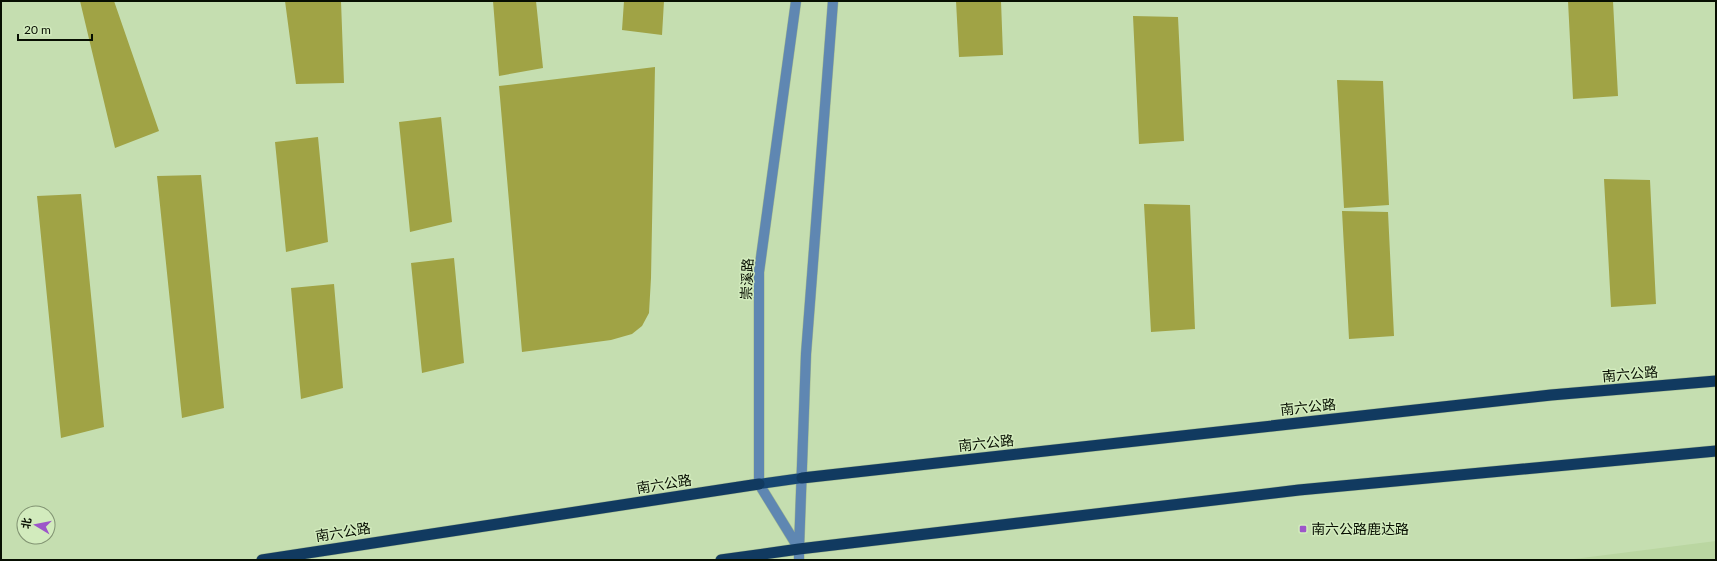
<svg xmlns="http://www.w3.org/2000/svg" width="1717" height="561" font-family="Lato,'Noto Sans SC',sans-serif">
  <rect width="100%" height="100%" fill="#c5deb0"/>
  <path fill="#bad6a1" d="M1716 541V560H1566Z"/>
  <path fill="#a0a345" d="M80 1H114L159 131 115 148Z
    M285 1H341L344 83 296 84Z
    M493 1H536L543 68 499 76Z
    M624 1H664L662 35 622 30Z
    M956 1H1001L1003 55 959 57Z
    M1568 1H1613L1618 96 1573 99Z
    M1133 16 1178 17 1184 141 1139 144Z
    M655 67 651 278 649 313 642 326 632 334 611 340 522 352 499 86Z
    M1337 80 1383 81 1389 205 1344 208Z
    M441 117 452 222 410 232 399 122Z
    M318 137 328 242 286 252 275 142Z
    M201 175 224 408 182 418 157 176Z
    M1604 179 1650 180 1656 304 1611 307Z
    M81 194 104 427 61 438 37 196Z
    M1144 204 1190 205 1195 329 1151 332Z
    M1342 211 1388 212 1394 336 1349 339Z
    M454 258 464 363 422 373 411 263Z
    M334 284 343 388 301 399 291 288Z"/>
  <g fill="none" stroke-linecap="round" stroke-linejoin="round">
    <defs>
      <path id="minor" d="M799 549V560"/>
      <path id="tertiary" d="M796 1 759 272V484L799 549
        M799 549 806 354 833 1"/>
      <path id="primary" d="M759 484 802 478"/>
      <path id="trunk" d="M802 478 1551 395 1716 381
        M262 560 759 484
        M721 560 799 549 1299 490 1716 451"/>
    </defs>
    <use href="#minor" stroke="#a3b991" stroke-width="11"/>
    <use href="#tertiary" stroke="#a3b991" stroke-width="11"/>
    <use href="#primary" stroke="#a3b991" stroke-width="11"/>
    <use href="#trunk" stroke="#a3b991" stroke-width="12"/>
    <use href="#minor" stroke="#5f87b2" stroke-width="10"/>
    <use href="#tertiary" stroke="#5f87b2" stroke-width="10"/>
    <use href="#primary" stroke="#164571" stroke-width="10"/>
    <use href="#trunk" stroke="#113a60" stroke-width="11"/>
  </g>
  <rect fill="#9d55c9" stroke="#d2ebbd" stroke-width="1.5" x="1299" y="525" width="8" height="8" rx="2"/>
  <g text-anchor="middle" stroke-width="3" stroke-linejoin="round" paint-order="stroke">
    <g font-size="14" fill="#080f02" stroke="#d2ebbd">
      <text transform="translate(747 279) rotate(-87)" y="5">崇溪路</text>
      <text transform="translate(1630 374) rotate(-5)" y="5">南六公路</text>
      <text transform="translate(1308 407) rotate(-6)" y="5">南六公路</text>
      <text transform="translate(986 443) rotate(-6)" y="5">南六公路</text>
      <text transform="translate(664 484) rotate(-9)" y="5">南六公路</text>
      <text transform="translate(343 532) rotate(-9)" y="5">南六公路</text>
    </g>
    <g font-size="14" fill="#080f02" stroke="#d2ebbd" text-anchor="start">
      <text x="1311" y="534">南六公路鹿达路</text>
    </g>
  </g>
  <rect width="1717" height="561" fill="none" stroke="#080f02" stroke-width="4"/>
  <g transform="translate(36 525) rotate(280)"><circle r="19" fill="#d2ebbd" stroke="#819372"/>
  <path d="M0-3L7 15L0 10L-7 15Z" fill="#9d55c9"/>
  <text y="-6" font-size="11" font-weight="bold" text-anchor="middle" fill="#080f02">北</text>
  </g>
  <path d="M18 34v6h74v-6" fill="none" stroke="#080f02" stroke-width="2"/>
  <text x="24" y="34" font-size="12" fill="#080f02" stroke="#d2ebbd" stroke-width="3" paint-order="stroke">20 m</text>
</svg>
